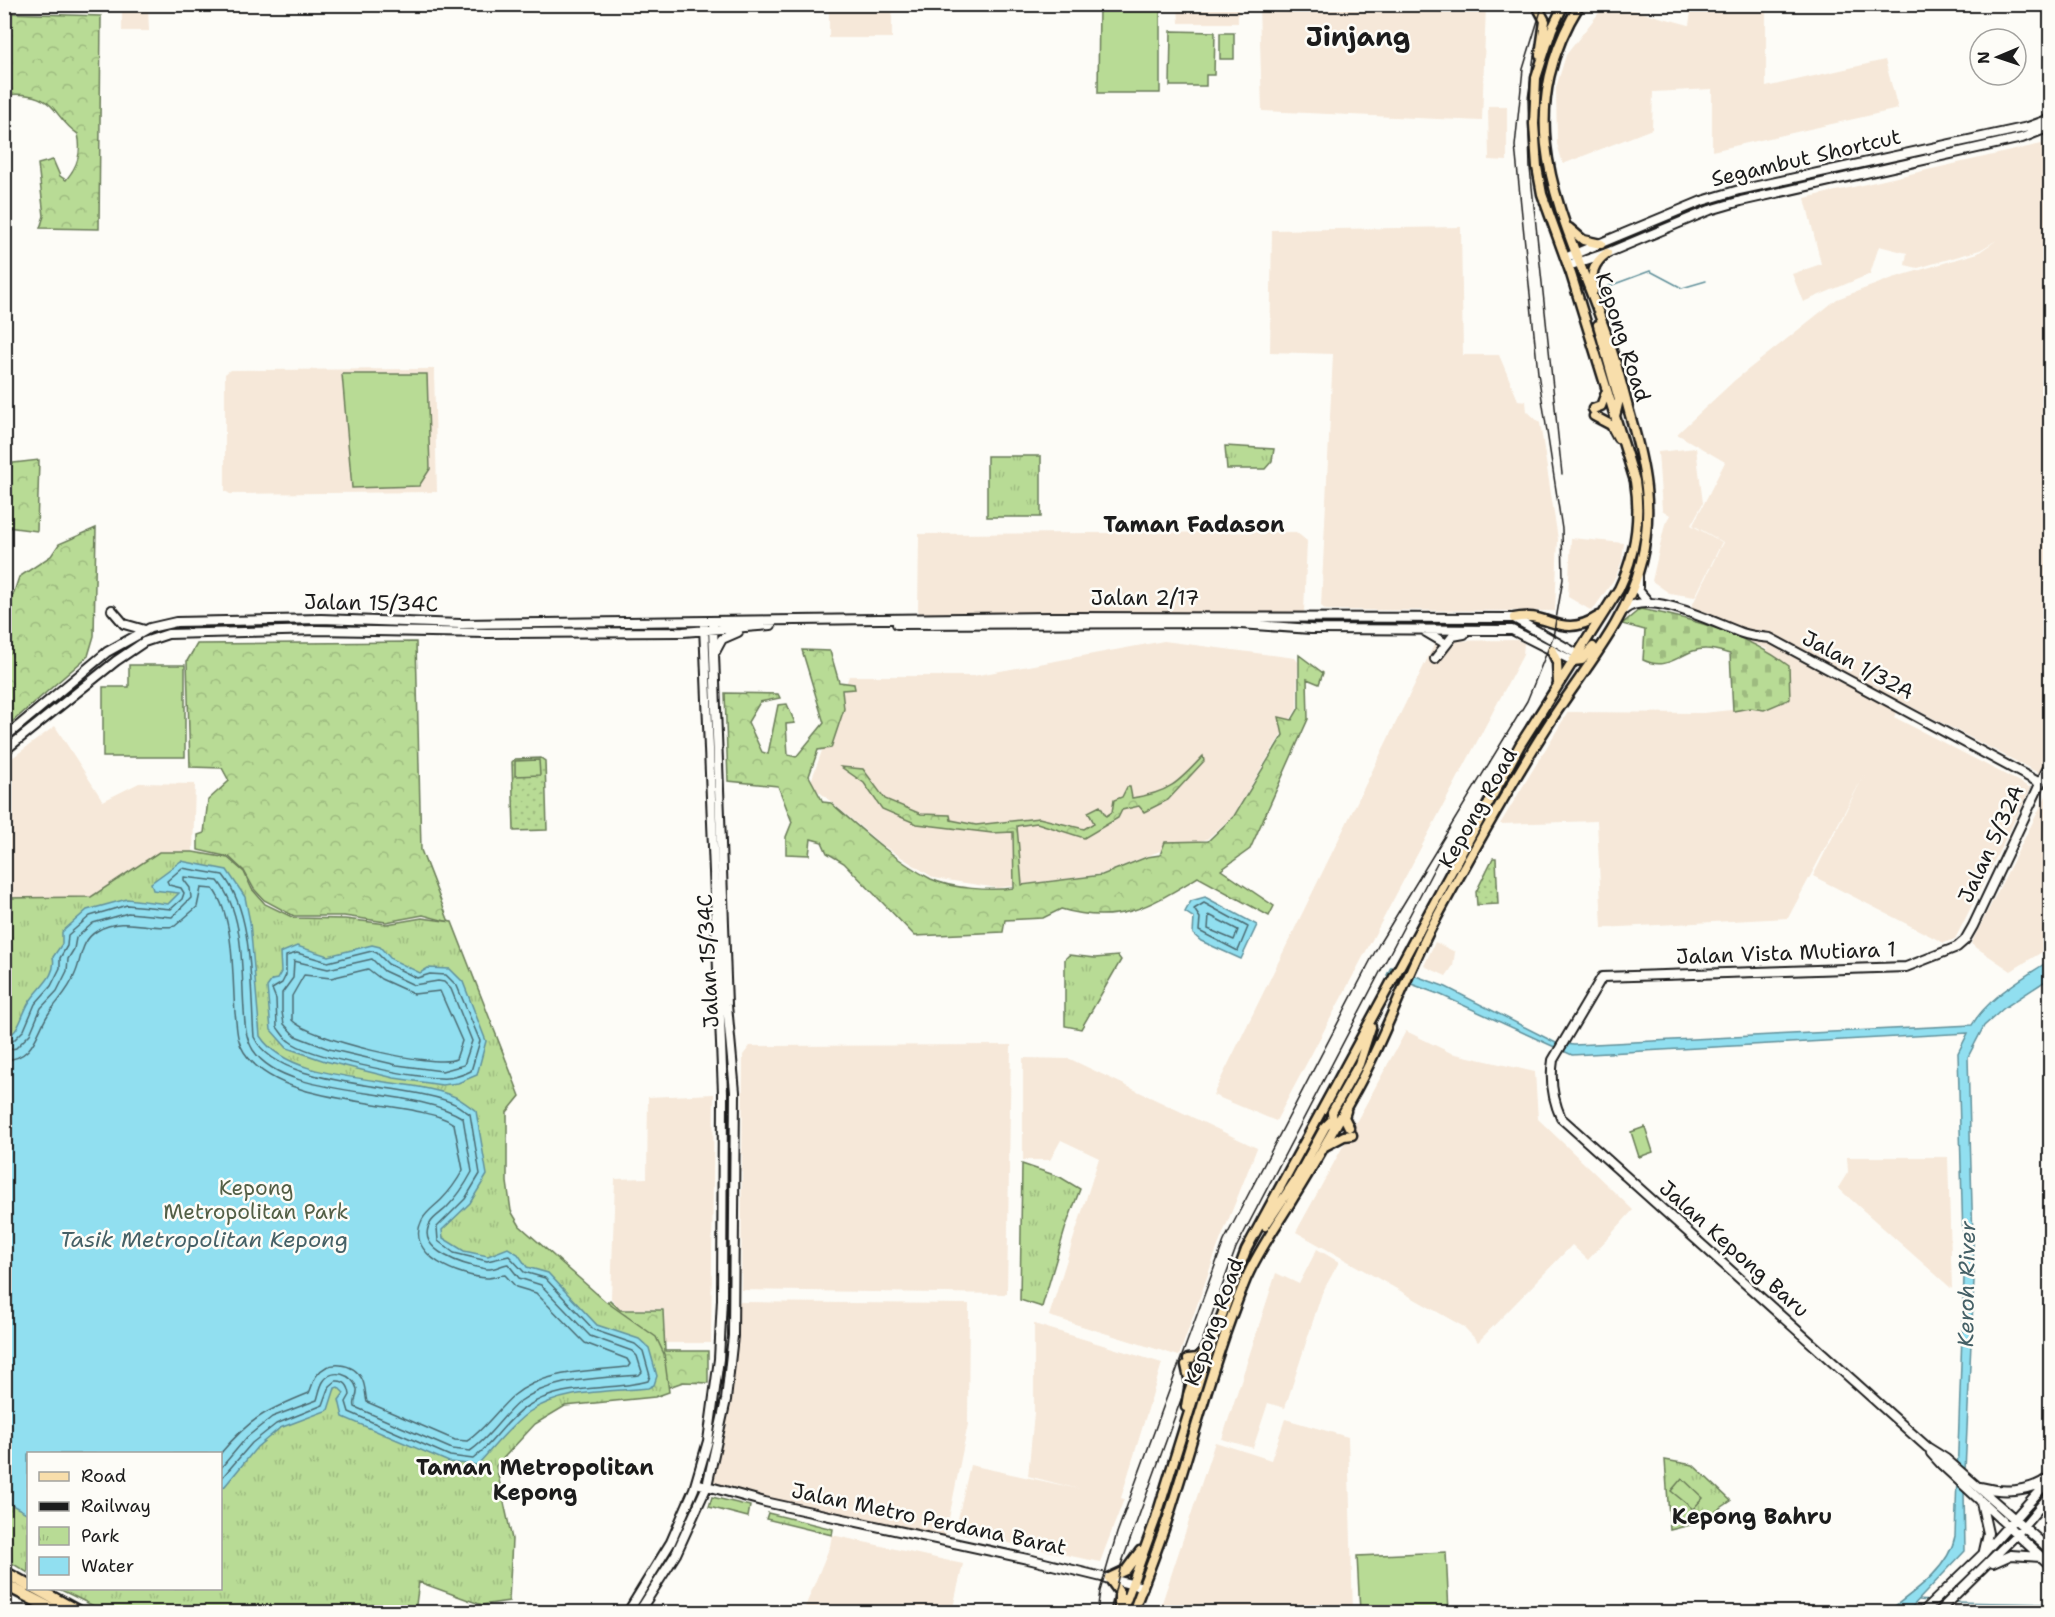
<svg xmlns="http://www.w3.org/2000/svg" width="2055" height="1617" font-family="'Shantell Sans',sans-serif">
  <defs>
    <pattern id="grass-dots" width="8" height="8" patternUnits="userSpaceOnUse" patternTransform="scale(1.5)"><rect width="8" height="8" fill="#b8db95"/><path d="M2 2h.1M6 6h.1" fill="none" stroke="#9ebb80" stroke-width="1.8" stroke-linecap="round"/></pattern>
    <pattern id="forest-crowns" width="20" height="18" patternUnits="userSpaceOnUse" patternTransform="scale(1.5)"><rect width="20" height="18" fill="#b8db95"/><path d="M2 6a3 3 0 1 1 6 0M12 15a3 3 0 1 1 6 0" fill="none" stroke="#9ebb80"/></pattern>
    <pattern id="cemetery-stones" width="16" height="16" patternUnits="userSpaceOnUse" patternTransform="scale(1.5)"><rect width="16" height="16" fill="#b8db95"/><path d="M2 7V4a2 2 0 0 1 4 0v3zM10 15v-3a2 2 0 0 1 4 0v3z" fill="#9ebb80"/></pattern>
    <pattern id="park-tufts" width="24" height="20" patternUnits="userSpaceOnUse" patternTransform="scale(1.5)"><rect width="24" height="20" fill="#b8db95"/><path d="M3 7l-1-3M5 7V3M7 7l1-3M15 17l-1-3M17 17v-4M19 17l1-3" fill="none" stroke="#9ebb80"/></pattern>
  </defs>
  <rect width="100%" height="100%" fill="#fdfcf7"/>
  <filter id="ink" filterUnits="userSpaceOnUse"><feTurbulence type="fractalNoise" baseFrequency=".0167" numOctaves="2"/><feDisplacementMap in="SourceGraphic" scale="12" xChannelSelector="R" yChannelSelector="G"/><feConvolveMatrix kernelMatrix="1 2 1 2 8 2 1 2 1" color-interpolation-filters="sRGB"/></filter>
  <g filter="url(#ink)">
    <path fill="#f6e8d9" d="M122 5H148L149 31H122Z
      M829 5H892V38H829Z
      M1178 5H1238V23H1179Z
      M1259 5H1486L1482 121 1262 111Z
      M1605 5H1615L1689 25 1692 5H1766V87L1885 60 1898 109 1712 151V89L1653 92 1652 129 1563 164 1557 144 1556 88 1566 55Z
      M1488 106H1507V161L1489 160Z
      M2050 142V779L1902 702 1894 717 2031 788 1955 939 1944 943 1813 876 1864 775 1788 918 1602 928 1597 821 1500 824 1568 712 1703 713 1750 708 1764 710 1767 649 1687 616 1723 542 1693 525 1725 462 1677 434 1735 380 1837 299 1893 278 1978 253 1997 240 1980 250 1918 268 1905 265 1907 253 1879 246 1870 274 1803 302 1792 274 1821 264 1805 198Z
      M1461 227 1463 355H1499L1518 400 1526 401 1527 411 1540 423 1558 539 1555 611 1326 610 1321 606 1333 354 1270 352 1272 230Z
      M434 369 437 492 230 494 225 491V374L230 370Z
      M1696 448 1703 503 1691 525 1722 542 1695 597 1669 593 1652 581 1665 524 1670 515 1662 510 1658 452Z
      M1296 532 1307 541 1304 612 918 613 919 534Z
      M1571 538 1624 543 1622 561 1615 578 1592 611 1568 597Z
      M1517 640 1524 643 1523 655 1276 1121 1213 1095 1436 641Z
      M1164 641 1295 658 1298 662 1297 708 1233 816 1207 839 1160 851 1102 874 997 888 934 878 882 845 810 784 849 676H973Z
      M55 726 103 801 139 783 195 784 193 852H159L91 897 5 898 4 764Z
      M2050 788V947L2011 971 1971 944Z
      M1435 942 1455 952 1453 966 1446 976 1424 966Z
      M1406 1031 1451 1053 1535 1072 1538 1119 1633 1210 1588 1260 1572 1245 1478 1342 1464 1327 1296 1232Z
      M1011 1045 1007 1294 741 1290 743 1055 750 1046Z
      M1023 1058 1070 1059 1257 1148 1218 1246 1179 1356 1049 1316 1099 1158 1061 1140 1050 1160H1023Z
      M714 1094 711 1343H665L664 1309H619L611 1298 615 1179 647 1178 648 1097Z
      M1847 1157H1948L1952 1289 1838 1188 1848 1172Z
      M1317 1249 1339 1262 1322 1293 1285 1408 1268 1403 1253 1448 1222 1439 1276 1273 1299 1284Z
      M737 1302 969 1304 968 1424 945 1538 775 1501 711 1484 730 1398Z
      M1034 1324 1162 1363 1121 1498 1124 1499 1100 1562 955 1532 970 1465 1079 1489 1028 1476 1034 1413Z
      M1285 1419 1348 1437 1353 1612H1159L1215 1442 1271 1460Z
      M832 1535 963 1564 952 1612H803L830 1546Z"/>
    <path fill="url(#grass-dots)" stroke="#6a7c58" stroke-width="1.5" d="M541 758 545 761 547 830 514 831 512 762 515 759Z
      M1493 858H1496L1498 904 1477 905 1476 892Z"/>
    <path fill="url(#forest-crowns)" stroke="#6a7c58" stroke-width="1.5" d="M5 13 101 16 99 229 40 228 44 216 38 164 53 160 60 176 66 180C78 166 82 152 78 134 67 127 62 119 54 109 42 95 22 93 5 95Z
      M39 460 37 531 7 527 5 464Z
      M96 528 94 636 88 656 5 728V593L13 595 19 577 51 556 59 544Z
      M416 642 421 850 449 922 423 915 386 922 344 916H294L264 900 254 889 244 871 229 857 198 850V835L204 833 208 800 229 781 222 768 190 767 187 661 197 644Z
      M802 650 830 651 839 682 854 684 855 689 842 690 844 709 831 748 818 750 809 776 823 802 831 803C862 830 894 860 931 879 952 889 991 891 1014 888L1013 832 992 833 917 824 882 809 864 783 841 767 863 769 885 799 921 814 950 815 951 820 976 825 1039 818 1084 829 1094 823 1088 812 1100 806 1106 816 1112 812 1114 800 1122 797 1127 787H1130L1132 798C1169 793 1179 782 1203 756L1204 761 1168 800 1144 812 1139 806 1122 810 1118 818 1084 838 1037 823 1017 826 1022 885 1102 875 1147 857 1160 855 1165 842 1208 841 1234 816 1283 735 1279 717 1292 720 1299 708V655L1323 673 1319 684 1307 679 1308 719 1250 849 1221 870 1274 906 1269 916 1198 877C1150 906 1119 926 1061 909L1043 918 1005 920 1003 932 915 936 844 863 827 853 822 842 811 839 809 855 786 854V837L792 822 778 786 728 781 725 693 778 694 780 698 760 702 748 722 762 752 768 754 778 705 787 704 795 723 786 724 788 755 796 757 824 723Z
      M610 1300 620 1310H663L665 1351H708V1383L683 1382 666 1388 600 1309Z"/>
    <path fill="url(#cemetery-stones)" stroke="#6a7c58" stroke-width="1.5" d="M1640 609C1692 618 1746 634 1789 666L1790 699 1764 710 1750 708 1733 711 1730 654C1723 652 1714 649 1706 649 1683 648 1671 673 1643 660L1645 630 1622 624Z"/>
    <path fill="url(#park-tufts)" stroke="#6a7c58" stroke-width="1.5" d="M1225 446 1274 449 1272 461 1265 469H1227Z
      M987 456H1041V517H987Z
      M159 852H193L228 858 244 872 252 889 265 904 294 918 345 919 387 924 422 918 452 922 520 1096 507 1112V1182L511 1211 520 1226 605 1301 656 1337 664 1354 669 1392 655 1397 565 1406 535 1424 496 1466 512 1539 509 1601 482 1605 419 1582 415 1612H106L59 1589 220 1588V1454H28V1573L5 1559 4 898 91 897Z
      M1069 955 1095 958 1118 956 1121 960 1081 1029 1065 1026V959Z
      M1022 1164 1060 1177 1080 1189 1066 1226 1042 1307 1020 1300Z
      M1665 1460 1693 1465 1731 1501 1698 1523 1670 1530Z
      M768 1513 833 1529 832 1535 766 1519Z"/>
    <path fill="#b8db95" stroke="#6a7c58" stroke-width="1.5" d="M1099 5H1160V93H1098Z
      M1171 31 1215 32 1214 75H1206V86H1170Z
      M1220 33H1234V59H1220Z
      M342 374H427L430 469 419 486 352 488Z
      M129 665H185V757H103V687H129Z
      M539 760 540 775 515 776V761Z
      M1645 1127 1653 1152 1639 1157 1631 1132Z
      M1682 1478 1703 1498 1693 1509 1671 1491Z
      M712 1497 750 1506 748 1517 709 1507Z
      M1446 1552 1449 1612H1360L1357 1556Z"/>
    <path fill="#91dff0" stroke="#62919b" stroke-width="1.5" d="M181 861 227 870 245 897 250 922 260 1036C292 1086 401 1075 453 1096 461 1099 469 1106 476 1111L487 1175 470 1203 442 1230 443 1238 464 1251 488 1256 508 1248 518 1254 527 1267 548 1273 597 1325 639 1339 649 1348 657 1376 654 1385 648 1388C609 1392 563 1389 529 1412 510 1426 493 1448 477 1465L449 1462 343 1417 339 1400 344 1393 338 1387 335 1388 328 1410 280 1428 257 1447 225 1486 221 1487 220 1454H28V1514L5 1501V1038C21 1032 21 1014 30 1001 40 986 57 976 53 957L62 944V932L87 910 127 899 168 904 179 893 153 890 151 883Z
      M1205 897 1257 925 1241 959 1201 941 1193 934 1194 918 1185 912 1191 901Z
      M372 945 380 947 391 959 420 973 428 968 450 969 463 982 486 1041 477 1075 458 1083 442 1085 394 1078 325 1061 287 1048 271 1030 267 987 272 980 277 979 281 972 280 953 297 946 328 956Z
      M2050 960V978L2004 1008 1984 1026 1968 1057 1974 1280 1964 1492 1965 1551 1907 1612H1887C1912 1593 1949 1569 1955 1536L1964 1277 1958 1053 1968 1033 1572 1055 1441 995 1387 975 1391 967 1446 987 1556 1043 1574 1045 1972 1025C1988 997 2024 978 2050 960Z"/>
    <g fill="none" stroke-linecap="round" stroke-linejoin="round">
      <path stroke="#4b6a71" stroke-width="1.5" d="M1204 903 1248 927 1238 951 1199 931 1200 918 1194 909Z
        M1209 915 1238 930 1234 940 1208 929Z
        M372 951 377 953 388 964 417 978 430 974 446 975 457 986 480 1041 471 1071C461 1076 452 1079 440 1078 413 1077 308 1057 289 1041 284 1038 281 1032 277 1027L276 999 272 989 282 983 286 975V956L297 953 328 962Z
        M372 959 384 971 414 985 438 981 444 982 451 989 472 1041 464 1065 442 1071 397 1065 329 1049 295 1036 284 1024 282 1012V993L293 978 294 961 328 969Z
        M368 969 381 979 414 994 440 991 462 1041 456 1059C434 1069 309 1039 292 1020V996L304 975 331 978Z
        M4 1044 12 1042 24 1030 35 1004 51 986 60 968V958L67 946 68 935 90 916 127 905 171 909 182 899 184 893 181 888 169 885 167 881 182 868 223 875C254 914 250 987 254 1037 278 1089 401 1082 450 1102 457 1104 463 1110 470 1114L480 1174 465 1199 437 1227 438 1241 454 1253 487 1261 509 1256 524 1272 545 1278 594 1330 635 1344 643 1351 650 1376 648 1381C607 1392 564 1382 526 1407 506 1420 493 1444 473 1459L450 1456 349 1412 346 1402 350 1395C349 1386 345 1380 336 1381L330 1386 323 1405 276 1424 252 1443 220 1480
        M4 1051 16 1048 30 1034 41 1008 57 991 67 971 68 959 74 949 76 938 93 923 128 913 172 917 191 898 190 888 184 880V877L218 881C245 915 241 968 244 1010 245 1024 245 1037 253 1050 286 1101 411 1085 463 1118L472 1172C465 1185 458 1196 448 1206 443 1212 435 1216 431 1222 412 1251 468 1266 486 1269 493 1270 501 1265 508 1264L519 1278 541 1285 590 1336 632 1351 637 1356 642 1372 639 1375C599 1379 552 1377 519 1402 502 1416 489 1439 470 1451L452 1449 355 1407C353 1401 358 1396 357 1389 353 1374 332 1367 323 1382 320 1387 319 1394 317 1400L272 1417 247 1437 220 1469
        M4 1060C35 1059 36 1032 49 1013 59 999 69 990 75 974 82 959 80 941 97 931 124 915 149 931 175 926L197 907 201 888 213 889C235 918 232 976 235 1013 237 1026 236 1040 244 1052 274 1098 362 1100 412 1110 427 1114 441 1115 454 1124L463 1170C457 1181 450 1191 441 1200 435 1206 426 1212 422 1220 404 1256 461 1277 487 1278 493 1278 499 1275 505 1275L516 1287 536 1293 585 1343 627 1359 630 1364 628 1367C589 1371 544 1370 513 1396 497 1410 484 1430 467 1441L455 1440 367 1402C365 1395 366 1387 362 1379 353 1362 328 1360 317 1375 313 1380 312 1387 309 1393 267 1410 251 1417 220 1454"/>
      <path stroke="#62919b" stroke-width="1.5" d="M1601 289 1650 271 1682 288 1706 281
        M1919 1600 1930 1601
        M1952 1602 2050 1604"/>
      <defs>
        <path id="secondary" d="M1565 258 1702 201 1739 190 2028 127 2050 119
          M1568 266 1607 253 1710 210 1741 201 2022 138 2050 127
          M1638 577V590L1649 603
          M112 610 124 624 145 630
          M1624 610C1649 588 1716 624 1742 633 1751 636 1761 637 1770 638L2040 783
          M897 624 1226 623 1311 629 1512 630 1573 661
          M1426 632 1443 642
          M715 652 722 639 738 632
          M1435 659 1453 636 1464 634
          M4 738 107 652 150 628 176 622 321 619 461 624 1053 617 1514 618 1577 654
          M4 751 116 661 144 642 168 634 317 630 487 633 683 632 771 625
          M2050 763 1973 926 1965 940 1957 947 1906 967 1602 977 1553 1060C1550 1079 1553 1100 1561 1118L1927 1447 1946 1459 2050 1550
          M1931 1453 1941 1464 2050 1565
          M696 1483 765 1502 1032 1560 1143 1587
          M1981 1487C2003 1493 2028 1492 2047 1479
          M1981 1502 1988 1533 1984 1551
          M2050 1505 2048 1528 2050 1546
          M1993 1563 2011 1555 2041 1557
          M628 1612 671 1542 694 1489 708 1441 719 1359 722 1299 723 1093 704 626
          M639 1612 676 1554 707 1486 726 1400 733 1336 735 1092 727 1005 713 627
          M1923 1612 1982 1555 2050 1479
          M1938 1612 2017 1534 2050 1495"/>
        <path id="primary" d="M1536 4 1545 21 1540 55
          M1569 228 1583 240 1601 244
          M1593 291C1591 274 1592 264 1607 253
          M1598 325 1619 400 1615 416
          M1593 409 1601 406 1606 393
          M1594 416 1611 425 1618 438
          M1514 618C1548 610 1560 641 1599 616
          M1551 649 1557 662 1558 683
          M1573 661 1582 660 1593 647
          M1346 1111 1344 1117 1349 1127
          M1333 1125 1332 1112 1359 1064 1371 1027
          M1325 1146 1344 1136 1352 1135
          M1265 1226 1297 1178 1325 1127 1331 1121H1338
          M1188 1359 1198 1358 1206 1347
          M1186 1407 1190 1383 1186 1365
          M1119 1612V1592L1109 1578 1126 1570 1140 1551
          M1122 1612 1156 1518 1204 1364 1246 1250 1520 745 1619 589C1635 556 1641 518 1635 481L1571 274 1542 194 1537 167 1534 124 1536 78 1552 29 1564 4
          M1133 1612C1146 1577 1161 1541 1172 1505 1196 1430 1216 1351 1246 1279 1259 1249 1279 1222 1295 1195 1317 1160 1337 1124 1357 1088 1385 1037 1404 980 1431 928 1469 858 1507 789 1550 722 1582 671 1627 622 1641 562 1654 510 1645 466 1630 415 1623 390 1617 364 1608 339 1568 221 1504 126 1580 4"/>
        <path id="highway" d="M4 1572 28 1585
          M4 1584 58 1612
          M35 1588 79 1612"/>
      </defs>
      <use href="#secondary" stroke="#1c1c1c" stroke-width="12"/>
      <use href="#primary" stroke="#1c1c1c" stroke-width="13"/>
      <use href="#highway" stroke="#1c1c1c" stroke-width="15"/>
      <use href="#secondary" stroke="#fdfcf7" stroke-width="8"/>
      <use href="#primary" stroke="#f8deab" stroke-width="8"/>
      <use href="#highway" stroke="#f8deab" stroke-width="10"/>
      <path stroke="#1c1c1c" stroke-width="1.5" d="M1534 56 1528 99 1530 168 1562 474
        M1097 1612 1100 1591 1117 1533 1224 1241 1379 944 1527 701 1553 637 1563 579 1562 529 1538 373 1515 146 1523 69 1543 4
        M1110 1612 1121 1565 1236 1248 1439 859"/>
    </g>
  </g>
  <g text-anchor="middle" stroke-width="5" stroke-linejoin="round" paint-order="stroke">
    <g font-size="21" fill="#1c1c1c" stroke="#fdfcf7">
      <text transform="translate(1806 158) rotate(-13)" y="7">Segambut Shortcut</text>
      <text transform="translate(1623 337) rotate(72)" y="7">Kepong Road</text>
      <text x="1145" y="605">Jalan 2/17</text>
      <text transform="translate(371 603) rotate(1)" y="7">Jalan 15/34C</text>
      <text transform="translate(1858 665) rotate(28)" y="7">Jalan 1/32A</text>
      <text transform="translate(1478 808) rotate(-60)" y="7">Kepong Road</text>
      <text transform="translate(1991 844) rotate(-65)" y="7">Jalan 5/32A</text>
      <text transform="translate(1786 953) rotate(-2)" y="7">Jalan Vista Mutiara 1</text>
      <text transform="translate(708 961) rotate(-93)" y="7">Jalan 15/34C</text>
      <text transform="translate(1734 1249) rotate(42)" y="7">Jalan Kepong Baru</text>
      <text transform="translate(1214 1322) rotate(-70)" y="7">Kepong Road</text>
      <text transform="translate(929 1519) rotate(12)" y="7">Jalan Metro Perdana Barat</text>
    </g>
    <g font-size="21" fill="#535f46" stroke="#fdfcf7">
      <text x="256" y="1195">Kepong<tspan x="256" dy="24">Metropolitan Park</tspan></text>
    </g>
    <g font-size="22" font-weight="bold" fill="#1c1c1c" stroke="#fdfcf7">
      <text x="1194" y="532">Taman Fadason</text>
      <text x="535" y="1475">Taman Metropolitan<tspan x="535" dy="25">Kepong</tspan></text>
      <text x="1752" y="1524">Kepong Bahru</text>
    </g>
    <g font-size="22" font-style="italic" fill="#456066" stroke="#fdfcf7">
      <text x="204" y="1247">Tasik Metropolitan Kepong</text>
      <text transform="translate(1966 1284) rotate(-89)" y="8">Keroh River</text>
    </g>
    <g font-size="27" font-weight="bold" fill="#1c1c1c" stroke="#fdfcf7">
      <text x="1358" y="46">Jinjang</text>
    </g>
  </g>
  <rect width="2055" height="1617" fill="none" stroke="#fdfcf7" stroke-width="24"/>
  <rect x="12" y="12" width="2031" height="1593" fill="none" stroke="#1c1c1c" stroke-width="2" filter="url(#ink)"/>
  <rect x="27" y="1452" width="195" height="138" fill="#fdfcf7" stroke="#a3a29f" stroke-width="1.5"/>
  <rect x="39" y="1472" width="30" height="9" fill="#f8deab" stroke="#a3a29f" stroke-width="1.5"/>
  <text x="81" y="1482" font-size="18" fill="#1c1c1c">Road</text>
  <rect x="39" y="1502" width="30" height="9" fill="#1c1c1c" stroke="#a3a29f" stroke-width="1.5"/>
  <text x="81" y="1512" font-size="18" fill="#1c1c1c">Railway</text>
  <rect x="39" y="1527" width="30" height="18" fill="url(#park-tufts)" stroke="#a3a29f" stroke-width="1.5"/>
  <text x="81" y="1542" font-size="18" fill="#1c1c1c">Park</text>
  <rect x="39" y="1557" width="30" height="18" fill="#91dff0" stroke="#a3a29f" stroke-width="1.5"/>
  <text x="81" y="1572" font-size="18" fill="#1c1c1c">Water</text>
  <g transform="translate(1998 57) rotate(268)"><circle r="28" fill="#fdfcf7" stroke="#a3a29f" stroke-width="1.5"/>
  <path d="M0-4.5L10 22L0 15L-10 22Z" fill="#1c1c1c"/>
  <text y="-9" font-size="16" font-weight="bold" text-anchor="middle" fill="#1c1c1c">N</text>
  </g>
</svg>
